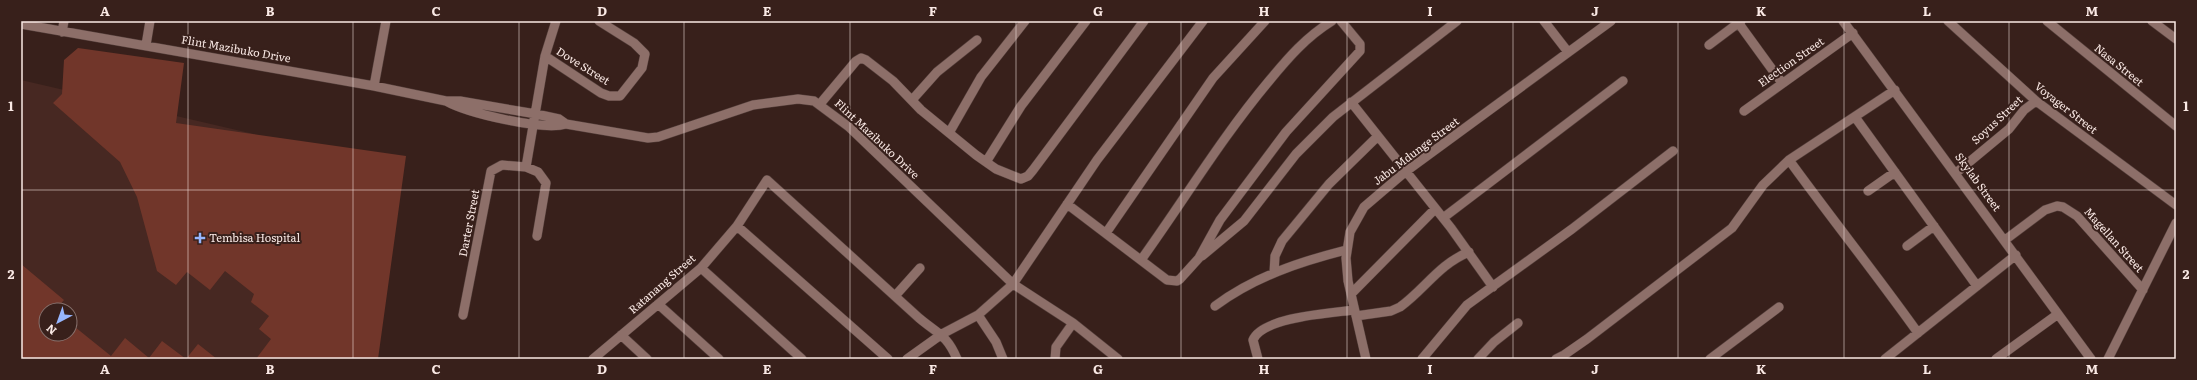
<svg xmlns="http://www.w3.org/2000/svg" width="2197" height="380" font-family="Literata,serif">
  <rect width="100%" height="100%" fill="#38201b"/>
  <path fill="#472822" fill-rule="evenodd" d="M21 80 391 166 360 359H21ZM46 310H70V334H46Z"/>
  <path fill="#71362a" d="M78 48 184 63 176 123 406 156 378 359H256L271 339 259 329 269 316 251 302 254 294 225 271 210 290 187 272 176 285 157 271 137 197 120 162 53 103 62 94 64 60Z
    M21 264 64 300 55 310H46V334H70V323L111 356 125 338 149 358 162 341 186 359H21Z
    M198 344 217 359H186Z"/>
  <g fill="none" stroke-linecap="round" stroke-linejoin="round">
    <defs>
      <path id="minor" d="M1544 21 1568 52
        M1737 21 1782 83
        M1843 21 2091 359
        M1948 21 2036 101 2176 205
        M2047 21 2176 126
        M2152 21 2176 39
        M21 24 374 86 446 101H460L536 114 559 119 566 124
        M62 32 64 21
        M146 45 150 21
        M1709 45 1741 21
        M545 56 601 93 609 96H620L642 68 645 54 634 43 599 21
        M374 86 386 21
        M912 100 937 72 977 40
        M446 101C467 113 543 131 566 124L648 138 658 137 753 105 798 99 814 101 849 127 1013 284 1073 323 1118 359
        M1351 102 1451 228 1493 287
        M820 104 856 61 861 58 866 60 893 81 921 110 976 155 996 169 1021 179 1028 176 1033 170 1144 21
        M1744 111 1853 33
        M1855 117 1977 286
        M949 133 981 77 1025 21
        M1789 160C1831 218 1876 274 1918 333
        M986 162 1021 106 1086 21
        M526 167 538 172 546 183 537 236
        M1956 173 2009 129 2024 110 2036 101
        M1868 191 1895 172
        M1067 204 1167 280 1177 281 1180 279 1199 258 1220 220 1286 132 1360 51V44L1341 21
        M1443 218 1623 81
        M737 226 888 359
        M1106 233 1213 78 1265 21
        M2005 240 2045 210 2057 206 2063 207 2077 216 2143 290
        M1907 246 1934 226
        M1202 256 1244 221 1296 154 1333 117 1457 21
        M1141 260C1184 200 1222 137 1269 81 1288 58 1306 37 1332 21
        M701 268 802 359
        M1274 273 1275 256 1282 241 1329 184 1378 136
        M1351 294 1435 209
        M895 296 920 268
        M658 304 719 359
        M1215 306C1254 277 1299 262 1346 250
        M463 315 491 171 502 165 526 167 545 56 556 21
        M978 315 996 342 1003 359
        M1356 316 1391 311 1400 307C1425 289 1439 264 1469 252
        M621 335 647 359
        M593 359 701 268 737 226 767 180 919 318C938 334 947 335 957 359
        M907 359 942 334 978 315 1013 284 1097 160 1203 21
        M1055 359 1056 347 1073 323
        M1258 359 1253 340C1262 317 1332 313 1354 310
        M1366 359 1348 281 1346 258 1350 232 1364 207 1405 172 1611 21
        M1422 359 1467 305 1572 229 1673 151
        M1478 359 1494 342 1518 323
        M1556 359 1564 355 1587 339 1732 228 1763 185 1789 160 1895 90
        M1710 359 1779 307
        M1885 359 2016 255
        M1996 359 2058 314
        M2108 359 2176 223"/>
    </defs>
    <use href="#minor" stroke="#543f3b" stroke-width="10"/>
    <use href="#minor" stroke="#8d6f69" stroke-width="9"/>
  </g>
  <path fill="none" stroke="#fae9e5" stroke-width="1" stroke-opacity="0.55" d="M188 21V359M353 21V359M519 21V359M684 21V359M850 21V359M1016 21V359M1181 21V359M1347 21V359M1513 21V359M1678 21V359M1844 21V359M2009 21V359M21 190H2176"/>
  <path fill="#97b6fd" stroke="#38201b" stroke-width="1.5" d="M198 232h4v4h4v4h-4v4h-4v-4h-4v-4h4z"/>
  <g text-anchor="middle" stroke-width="4" stroke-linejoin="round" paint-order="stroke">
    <g font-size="11" fill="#fae9e5" stroke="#38201b">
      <text transform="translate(236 49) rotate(10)" y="4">Flint Mazibuko Drive</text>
      <text transform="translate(1791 62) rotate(-35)" y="4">Election Street</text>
      <text transform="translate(2119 65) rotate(39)" y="4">Nasa Street</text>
      <text transform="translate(583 66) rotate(32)" y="4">Dove Street</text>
      <text transform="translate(2066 108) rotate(38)" y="4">Voyager Street</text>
      <text transform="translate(1997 120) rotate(-43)" y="4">Soyus Street</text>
      <text transform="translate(877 139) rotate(43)" y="4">Flint Mazibuko Drive</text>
      <text transform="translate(1416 151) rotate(-37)" y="4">Jabu Mdunge Street</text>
      <text transform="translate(1978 182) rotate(54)" y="4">Skylab Street</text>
      <text transform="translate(469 223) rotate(-79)" y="4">Darter Street</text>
      <text transform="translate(2114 240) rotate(48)" y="4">Magellan Street</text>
      <text transform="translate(662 284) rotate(-41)" y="4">Ratanang Street</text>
    </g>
    <g font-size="11" fill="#fae9e5" stroke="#38201b" text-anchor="start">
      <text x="209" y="242">Tembisa Hospital</text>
    </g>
  </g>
  <rect width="2197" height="380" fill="none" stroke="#38201b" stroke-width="44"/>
  <g transform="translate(58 322) rotate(221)"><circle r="19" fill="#38201b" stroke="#86706c"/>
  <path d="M0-3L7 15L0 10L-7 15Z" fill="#97b6fd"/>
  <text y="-6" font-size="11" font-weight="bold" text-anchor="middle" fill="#fae9e5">N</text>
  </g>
  <rect x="22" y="22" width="2153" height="336" fill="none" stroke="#fae9e5" stroke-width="1.5"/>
  <g font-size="13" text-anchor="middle" font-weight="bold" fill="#fae9e5">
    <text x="105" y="16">A</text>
    <text x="270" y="16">B</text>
    <text x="436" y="16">C</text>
    <text x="602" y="16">D</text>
    <text x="767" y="16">E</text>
    <text x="933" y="16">F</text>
    <text x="1098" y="16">G</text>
    <text x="1264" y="16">H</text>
    <text x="1430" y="16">I</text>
    <text x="1595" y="16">J</text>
    <text x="1761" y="16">K</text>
    <text x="1927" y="16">L</text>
    <text x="2092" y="16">M</text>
    <text x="11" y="111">1</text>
    <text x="2186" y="111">1</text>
    <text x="11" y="279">2</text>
    <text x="2186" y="279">2</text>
    <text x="105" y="374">A</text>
    <text x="270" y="374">B</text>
    <text x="436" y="374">C</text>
    <text x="602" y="374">D</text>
    <text x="767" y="374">E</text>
    <text x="933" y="374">F</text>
    <text x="1098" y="374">G</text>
    <text x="1264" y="374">H</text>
    <text x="1430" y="374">I</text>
    <text x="1595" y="374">J</text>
    <text x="1761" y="374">K</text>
    <text x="1927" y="374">L</text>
    <text x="2092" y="374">M</text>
  </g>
</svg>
